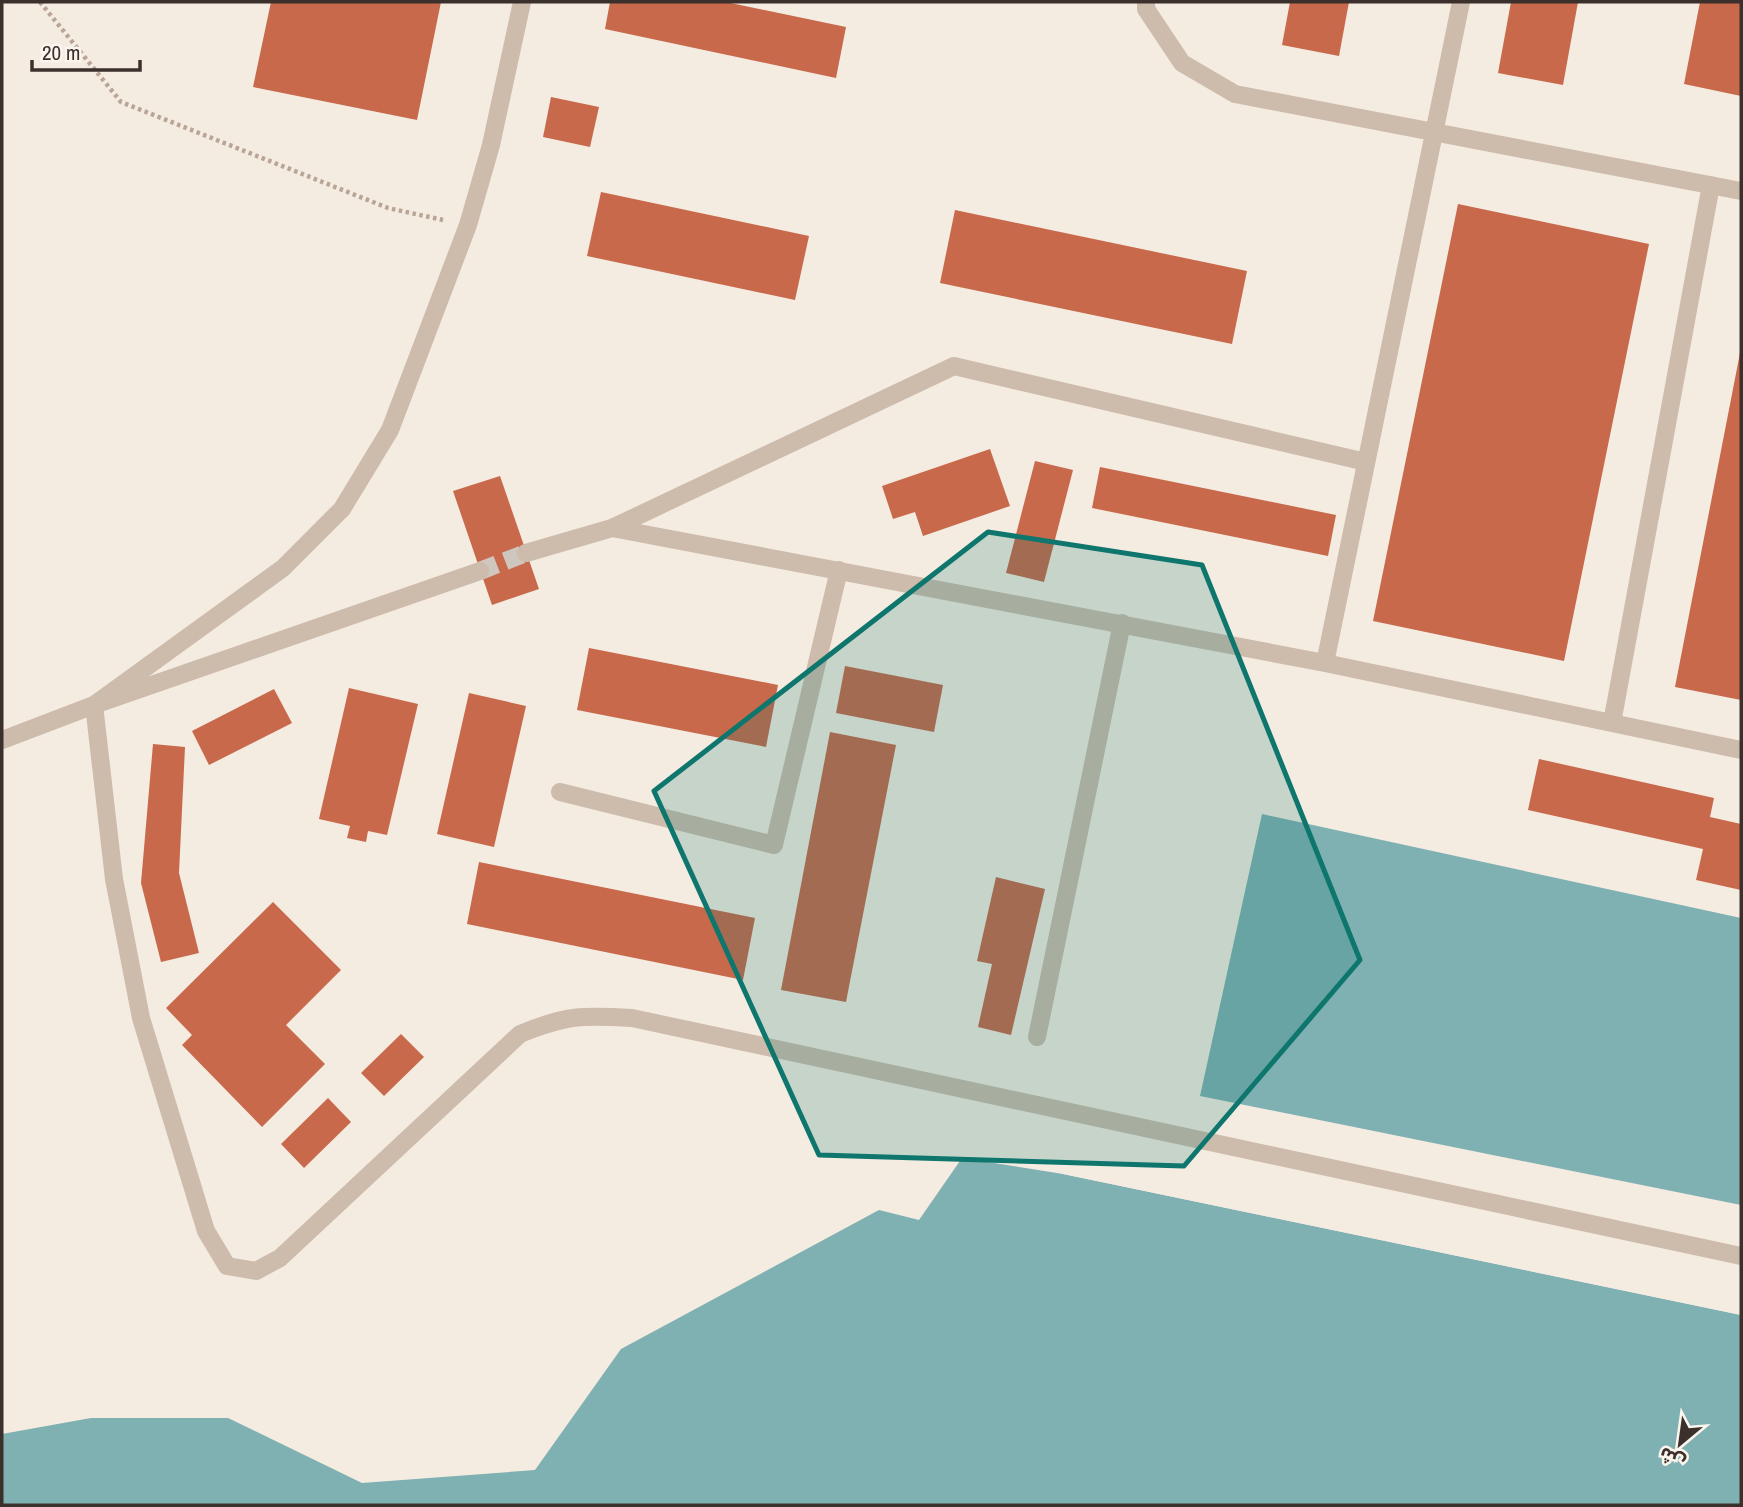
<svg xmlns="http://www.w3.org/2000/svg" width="1743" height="1507" font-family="'Archivo Narrow','Noto Sans Arabic',sans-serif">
  <rect width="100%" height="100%" fill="#f4ebe1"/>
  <path fill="#7fb0b2" d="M1262 814 1741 918V1205L1200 1096Z
    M962 1158 1063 1174 1741 1315V1505H2V1434L91 1418H228L362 1483 535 1470 621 1349 879 1210 919 1220Z"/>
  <path fill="#f4ebe1" d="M1037 1167 1741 1311V1315L1063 1174Z"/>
  <path fill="#c8694b" d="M271 2H441L417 120 253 87Z
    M610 2H726L846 27 836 78 605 29Z
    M1290 2H1349L1339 56 1282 45Z
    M1511 2H1578L1563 85 1498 73Z
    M1700 2H1741V96L1684 84Z
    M551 97 599 107 590 147 543 137Z
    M601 192 809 236 795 300 587 256Z
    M1458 204 1649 244 1564 661 1373 621Z
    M955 210 1247 271 1232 344 940 283Z
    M1740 353H1741V700L1675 687Z
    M990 449 1010 506 923 536 915 512 893 519 882 486Z
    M1035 461 1073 470 1044 582 1006 573Z
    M1100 467 1336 515 1328 556 1092 508Z
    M500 476 539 589 492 605 453 491Z
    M589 648 778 685 766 747 577 710Z
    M845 666 943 685 934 732 836 713Z
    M349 688 418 704 387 835 368 831 366 842 347 838 350 826 319 819Z
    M274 689 292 723 209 765 192 731Z
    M469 693 526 706 494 847 437 834Z
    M830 732 896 745 846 1002 781 990Z
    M153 744 185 747 179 873 199 953 161 962 141 883Z
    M1539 759 1714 798 1710 817 1741 824V890L1696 880 1703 849 1528 810Z
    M479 862 755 918 743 980 467 924Z
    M996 877 1045 889 1011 1035 978 1027 992 964 977 961Z
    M273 902 341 970 286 1025 325 1064 262 1127 182 1045 192 1035 166 1008Z
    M401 1034 424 1057 384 1096 361 1073Z
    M328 1098 351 1122 304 1168 281 1144Z"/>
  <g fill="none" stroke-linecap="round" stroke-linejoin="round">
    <path stroke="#cfc6bd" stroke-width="18" stroke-dasharray="18 9" stroke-linecap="butt" d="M480 571 526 553"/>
    <path stroke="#b9a596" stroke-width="4.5" stroke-dasharray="3.5 3.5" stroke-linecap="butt" d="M40 2 121 102 388 208 443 220"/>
    <path stroke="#cdbbac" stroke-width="18" d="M1146 2V9L1182 63 1235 94 1741 191
      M612 528 954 366 1366 462
      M526 553 612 528 1325 663 1741 750
      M480 571 94 705 114 879 141 1018 206 1231 227 1266 256 1271 280 1258 520 1034C566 1015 583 1015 632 1018L1741 1256
      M1325 663 1461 2
      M1612 723 1711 185
      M2 740 94 705 283 568 342 509 390 430 468 225 491 145 522 2
      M560 792 774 845 839 570
      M1037 1037 1122 623"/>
  </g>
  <path fill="#0f766e" fill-opacity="0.2" stroke="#0f766e" stroke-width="5" stroke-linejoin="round" d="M988 532 1202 565 1360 960 1184 1166 819 1155 654 791Z"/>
  <rect width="1743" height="1507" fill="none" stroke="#3b302b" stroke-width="7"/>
  <g transform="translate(1680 1444) rotate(209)" stroke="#fbf5ee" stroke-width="5" paint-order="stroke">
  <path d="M0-5L12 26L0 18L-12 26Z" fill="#3b302b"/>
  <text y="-10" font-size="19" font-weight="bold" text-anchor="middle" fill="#3b302b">ش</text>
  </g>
  <path d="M32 60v10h108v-10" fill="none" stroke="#3b302b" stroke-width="3.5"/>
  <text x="42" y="60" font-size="21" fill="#3b302b" stroke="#fbf5ee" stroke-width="5" paint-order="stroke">20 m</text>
</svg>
